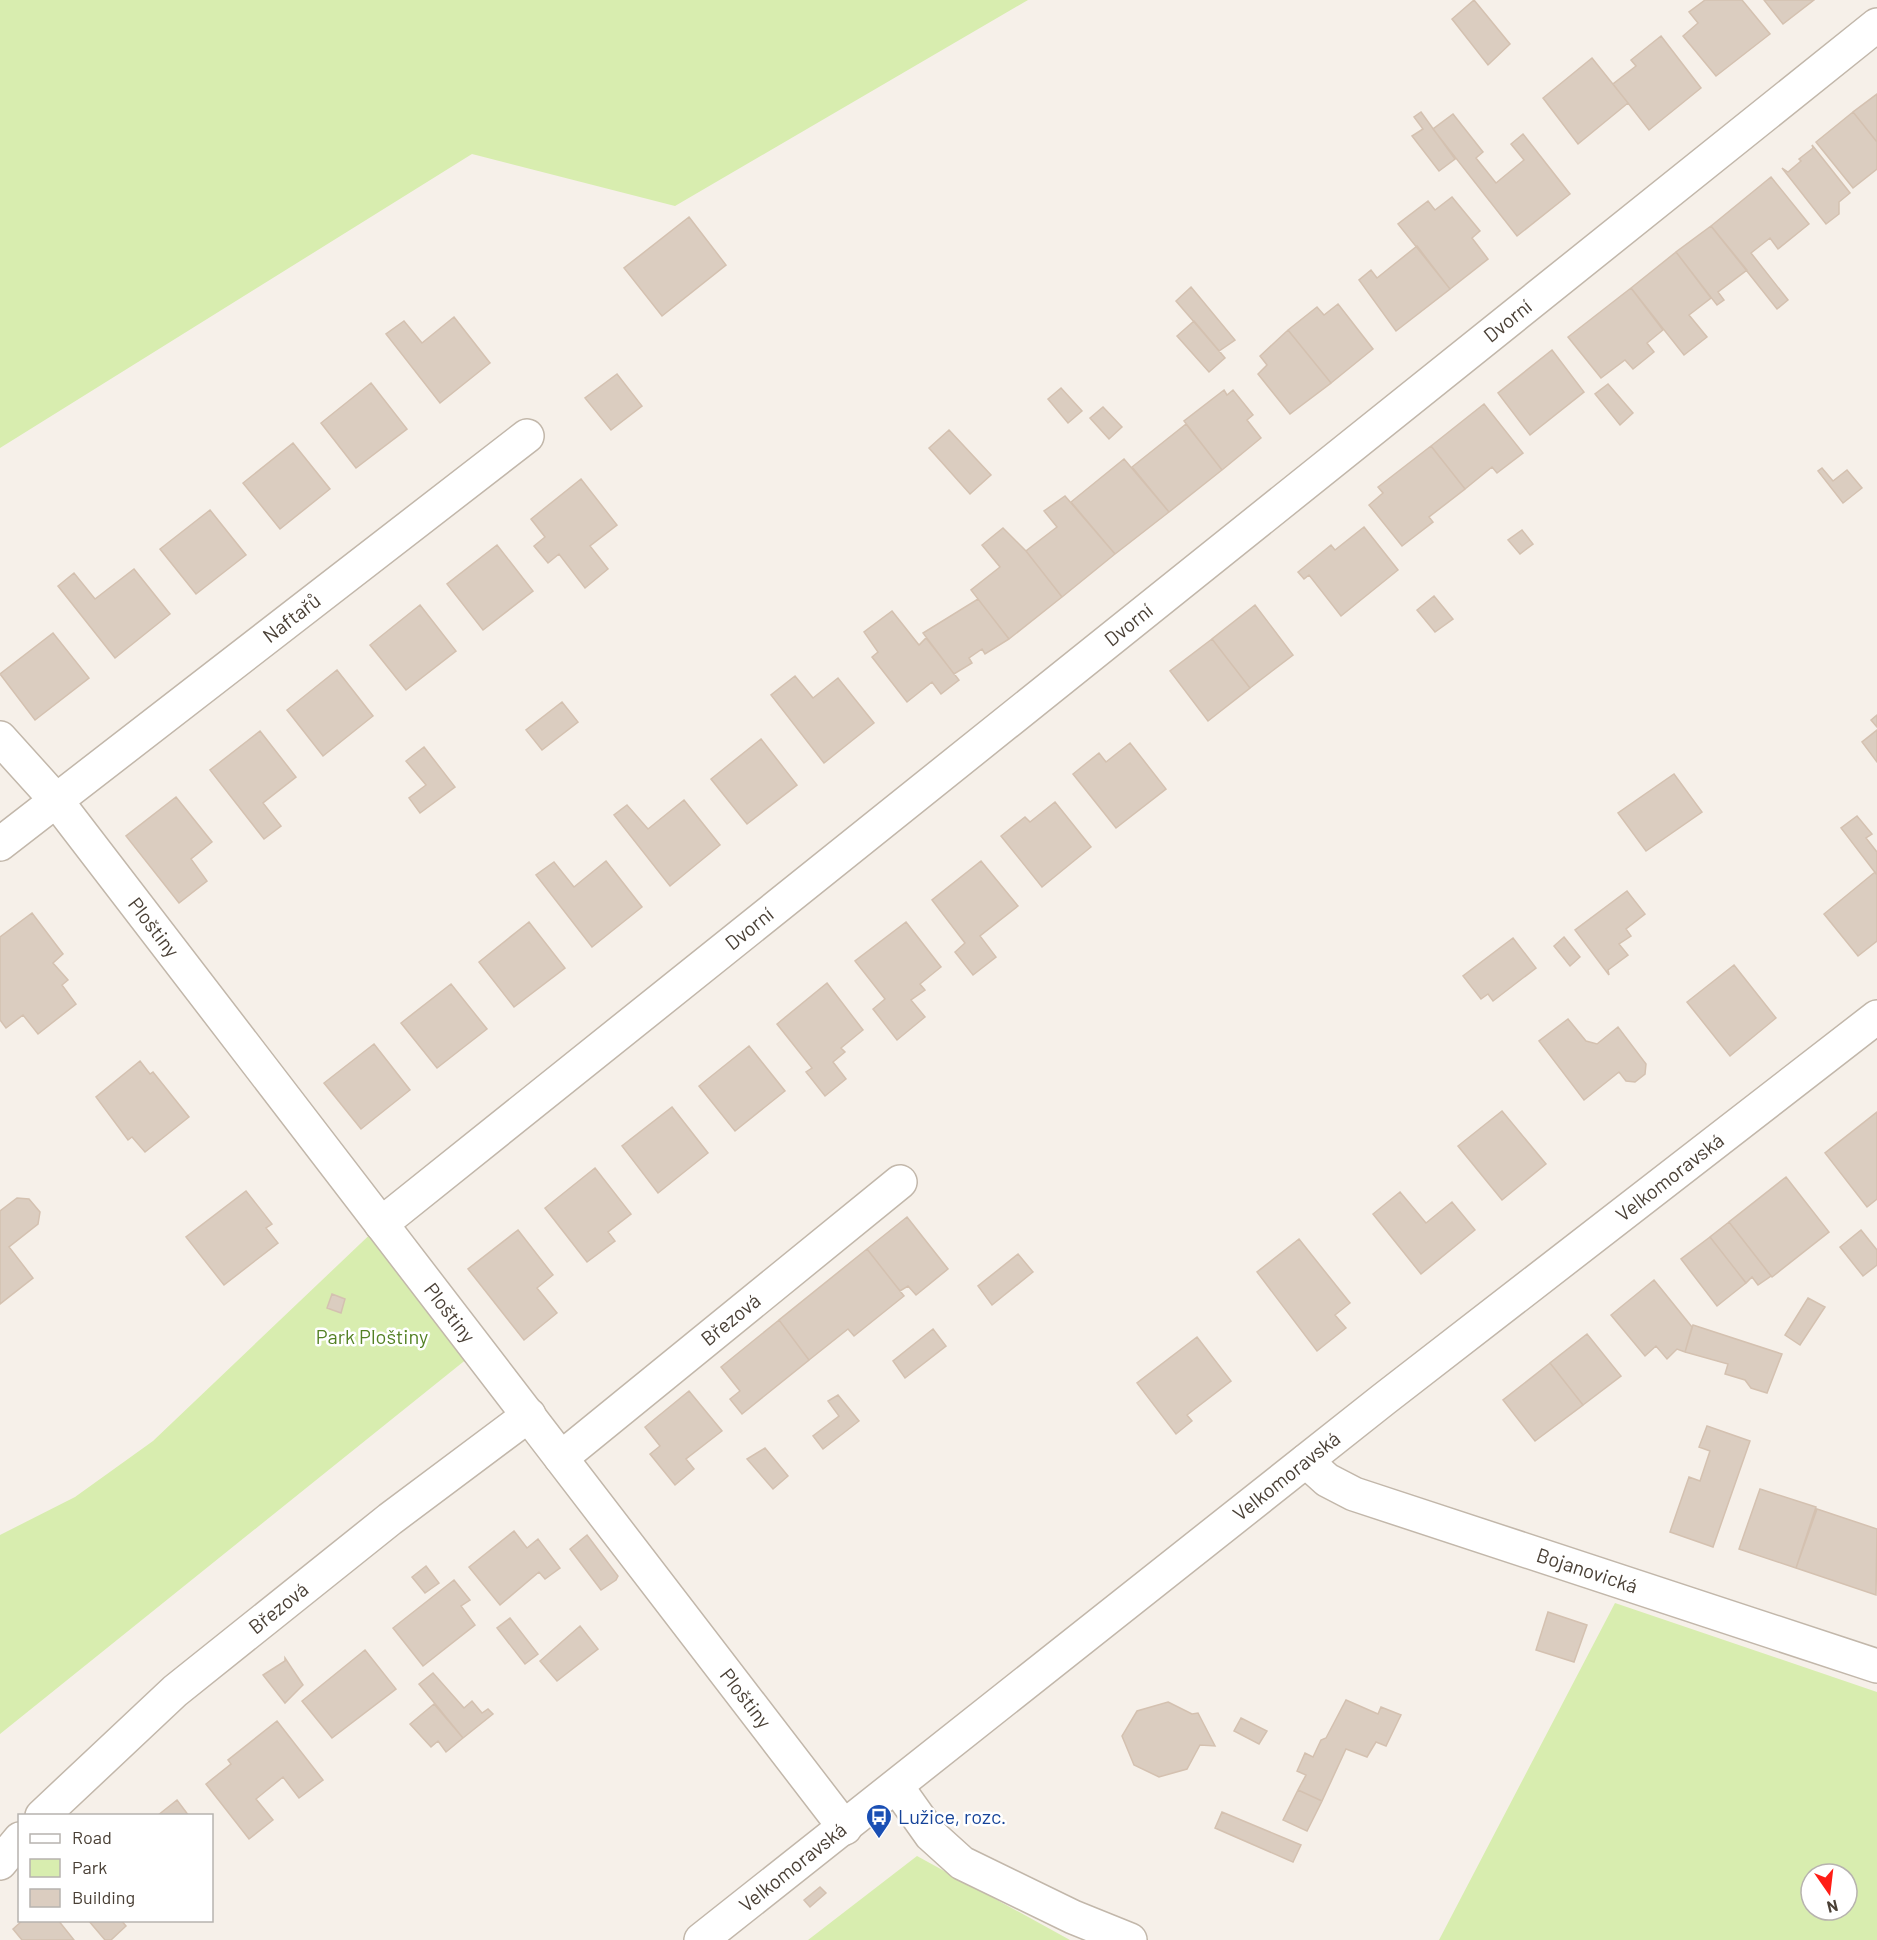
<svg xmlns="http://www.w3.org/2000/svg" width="1877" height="1940" font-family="Barlow,sans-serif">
  <rect width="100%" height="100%" fill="#f6f0e9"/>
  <path fill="#d8edaf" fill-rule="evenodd" d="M0 0H1028L675 206 472 154 0 448Z
    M381 1224 478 1350 0 1734V1535L75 1497 153 1441Z
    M1615 1603 1877 1692V1940H1439ZM1811 1874H1847V1910H1811Z
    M917 1856 1070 1940H808Z"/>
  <path fill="#dbcdc0" stroke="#d4c1b0" stroke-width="1.5" d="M1474 0 1510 44 1488 65 1452 19Z
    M1705 0H1742L1770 34 1716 76 1683 36 1698 23 1689 12Z
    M1764 0H1814L1783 24Z
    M1661 36 1701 88 1649 130 1613 84 1636 66 1631 60Z
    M1592 58 1628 103 1578 144 1543 98Z
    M1877 94V142L1853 112Z
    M1421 112 1455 159 1439 171 1412 136 1423 129 1414 117Z
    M1853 112 1877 142V169L1853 188 1816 142Z
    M1453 114 1483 152 1476 158 1496 183 1524 160 1511 144 1523 134 1570 194 1517 236 1433 129Z
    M1812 145 1850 193 1839 202V214L1826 224 1782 168 1788 172 1801 161 1799 159 1813 148Z
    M1771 177 1809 224 1778 249 1770 238 1751 253 1788 300 1777 309 1711 226Z
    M1452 197 1480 231 1472 238 1488 259 1450 289 1398 224 1428 201 1435 210Z
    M689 217 726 265 662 316 624 268Z
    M1711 226 1747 270 1718 292 1724 300 1717 305 1676 252Z
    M1417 246 1450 289 1396 331 1359 280 1371 270 1377 278Z
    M1676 252 1711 298 1689 315 1707 337 1684 355 1631 288Z
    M1191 287 1235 340 1219 351 1176 301Z
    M1631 288 1663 330 1647 343 1654 352 1633 369 1625 360 1601 378 1568 337Z
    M1338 304 1373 349 1331 383 1288 330 1317 307 1324 315Z
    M454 317 490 363 440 403 386 334 404 321 422 343Z
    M1194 321 1225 358 1209 372 1177 336Z
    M1288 330 1331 383 1290 414 1258 374 1267 365 1260 356Z
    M1552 350 1584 392 1530 435 1498 393Z
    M617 374 642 406 611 430 585 398Z
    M371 383 407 429 356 468 321 423Z
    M1608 384 1633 413 1620 425 1595 394Z
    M1061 388 1082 411 1068 423 1048 399Z
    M1224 390 1227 395 1233 390 1253 415 1247 420 1261 438 1222 470 1184 421Z
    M1484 404 1523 453 1497 473 1492 467 1465 489 1431 446Z
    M1103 407 1122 427 1109 439 1090 418Z
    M1186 424 1222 470 1169 512 1132 467Z
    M949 430 991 475 970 494 929 448Z
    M293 443 330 489 280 529 243 483Z
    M1431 446 1465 489 1429 517 1433 522 1402 546 1369 505 1383 493 1378 487Z
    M1124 459 1169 512 1115 554 1071 502Z
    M1822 468 1833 481 1847 470 1862 488 1843 503 1818 471Z
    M581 479 617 525 590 546 608 569 585 588 559 554 548 563 534 546 545 537 531 519Z
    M1065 496 1115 554 1062 597 1026 551 1057 527 1044 511Z
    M210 510 246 555 196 594 160 549Z
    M1364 527 1398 570 1341 616 1309 575 1304 579 1298 572 1331 545 1335 550Z
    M1003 528 1026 551 1062 597 1009 639 971 590 1000 567 982 545Z
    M1522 530 1533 544 1520 554 1508 540Z
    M497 545 533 591 483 630 447 584Z
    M134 569 170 614 115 658 58 586 74 573 95 599Z
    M1434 596 1453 619 1435 632 1417 610Z
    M978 599 1009 639 985 654 982 649 969 658 972 663 954 674 923 633Z
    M420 605 456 651 406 690 370 645Z
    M1255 605 1293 655 1250 688 1212 639Z
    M892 611 919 645 926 638 959 680 941 694 932 682 907 702 872 657 878 652 864 632Z
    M53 633 89 678 35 720 0 674Z
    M1212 639 1250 688 1208 721 1170 671Z
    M337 670 373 716 323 756 287 710Z
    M795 676 813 698 838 678 874 723 824 763 771 695Z
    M562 702 578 722 542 750 526 730Z
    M1877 715V727L1871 720Z
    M1877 730V762L1862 742Z
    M260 731 296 777 263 803 281 826 264 839 210 770Z
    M761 739 797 785 747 824 711 779Z
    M1130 743 1166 789 1116 828 1073 774 1099 753 1106 762Z
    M424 747 455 787 420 813 409 798 426 785 406 761Z
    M1674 774 1702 812 1646 851 1618 813Z
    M176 797 212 842 191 859 207 881 179 903 126 836Z
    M684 800 720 845 670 886 614 815 627 805 648 829Z
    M1055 802 1091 847 1042 887 1001 836 1025 817 1030 822Z
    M1857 816 1872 834 1866 838 1877 852V875L1841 828Z
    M606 861 642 907 592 947 536 875 554 862 574 887Z
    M981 861 1018 906 980 936 996 957 973 975 955 952 965 943 932 900Z
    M1875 872 1877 875V941L1858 956 1824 914Z
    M1627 891 1645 914 1626 929 1631 936 1619 944 1628 955 1608 970 1609 975 1575 930Z
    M32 913 63 954 53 963 68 980 62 985 76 1004 38 1034 23 1015 6 1028 0 1020V937Z
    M529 922 565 968 514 1007 479 962Z
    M906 922 941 967 920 984 925 990 911 1000 925 1017 897 1040 873 1009 885 999 855 961Z
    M1564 937 1580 957 1570 966 1554 946Z
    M1513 938 1536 968 1493 1001 1488 994 1481 999 1463 976Z
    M1734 965 1776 1018 1730 1056 1687 1002Z
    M827 983 863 1030 841 1048 845 1052 833 1062 846 1079 825 1096 806 1072 812 1068 777 1024Z
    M451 984 487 1029 437 1068 401 1023Z
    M1568 1019 1586 1041 1597 1044 1618 1027 1646 1064 1645 1074 1635 1082 1626 1081 1619 1072 1584 1100 1539 1041Z
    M374 1044 410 1090 361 1129 324 1083Z
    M749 1046 785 1091 735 1131 699 1086Z
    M140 1061 150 1074 153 1072 189 1117 145 1152 132 1137 128 1140 96 1097Z
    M672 1107 708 1153 658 1193 622 1146Z
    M1502 1111 1546 1164 1502 1200 1458 1146Z
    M1877 1112V1199L1867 1207 1825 1153Z
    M595 1168 631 1214 608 1232 615 1241 587 1262 545 1208Z
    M1786 1177 1829 1232 1772 1277 1729 1222Z
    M246 1191 272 1224 266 1228 278 1243 224 1285 186 1237Z
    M1400 1192 1426 1223 1452 1202 1475 1230 1421 1274 1373 1214Z
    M17 1198 29 1199 40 1212 38 1224 9 1247 33 1278 0 1304V1211Z
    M907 1217 948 1269 916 1295 908 1286 900 1291 867 1249Z
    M1729 1222 1771 1276 1758 1285 1752 1277 1746 1283 1710 1237Z
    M518 1230 553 1275 537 1288 557 1313 524 1340 468 1269Z
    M1861 1230 1877 1250V1265L1863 1276 1840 1247Z
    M1710 1237 1746 1283 1717 1306 1681 1259Z
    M1299 1239 1350 1303 1335 1315 1346 1328 1317 1351 1257 1272Z
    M867 1249 904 1296 854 1336 848 1329 809 1360 779 1320Z
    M1018 1254 1033 1272 992 1305 978 1286Z
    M1654 1280 1692 1327 1685 1352 1677 1349 1667 1359 1656 1346 1645 1356 1611 1315Z
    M332 1294 345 1299 341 1313 327 1308Z
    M1808 1298 1825 1307 1800 1345 1785 1335Z
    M779 1320 809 1360 742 1414 730 1399 740 1391 721 1367Z
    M1693 1325 1782 1354 1767 1393 1751 1388 1745 1380 1725 1374 1728 1364 1685 1352Z
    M933 1329 946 1346 905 1378 893 1361Z
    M1587 1334 1621 1376 1583 1405 1550 1363Z
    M1197 1337 1231 1381 1187 1415 1192 1421 1176 1434 1137 1383Z
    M1550 1363 1583 1405 1535 1441 1503 1400Z
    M689 1391 722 1431 686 1459 694 1469 675 1485 650 1454 660 1446 645 1427Z
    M838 1395 859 1421 823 1449 813 1436 839 1416 828 1401Z
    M1707 1426 1750 1441 1713 1547 1670 1532 1689 1477 1700 1481 1710 1451 1699 1447Z
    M765 1448 788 1476 773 1489 747 1459Z
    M1760 1489 1816 1507 1796 1568 1739 1549Z
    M1817 1509 1877 1529 1876 1595 1796 1568Z
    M514 1531 527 1548 538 1539 560 1568 545 1579 539 1572 500 1605 469 1567Z
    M587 1535 618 1576 616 1580 601 1590 570 1549Z
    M426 1566 439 1583 425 1593 412 1577Z
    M454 1580 470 1600 461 1606 475 1625 423 1666 393 1628Z
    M1548 1612 1587 1625 1574 1662 1536 1650Z
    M510 1618 538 1654 525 1664 497 1628Z
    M580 1626 598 1649 557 1681 540 1661Z
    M365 1650 396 1689 332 1738 302 1701Z
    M285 1658 303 1685 285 1703 263 1675 285 1661Z
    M433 1673 464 1708 472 1701 482 1713 488 1709 493 1714 463 1738 419 1684Z
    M1346 1700 1378 1714 1381 1707 1401 1715 1386 1746 1376 1742 1367 1757 1346 1749 1322 1801 1298 1790 1306 1775 1297 1771 1305 1753 1313 1757 1321 1740 1326 1738Z
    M1168 1702 1192 1714 1198 1713 1215 1746 1200 1745 1187 1769 1159 1777 1134 1765 1122 1736 1137 1711Z
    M434 1704 463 1738 446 1752 438 1741 431 1747 410 1724Z
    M1241 1718 1267 1731 1259 1744 1234 1731Z
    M277 1721 323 1780 299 1798 283 1777 256 1799 273 1820 249 1839 206 1784 231 1764 228 1760Z
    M1298 1790 1322 1801 1307 1831 1283 1820Z
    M177 1800 189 1816H157Z
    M1222 1812 1301 1845 1293 1862 1215 1828Z
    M820 1887 826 1893 810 1907 804 1900Z
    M23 1920H58L74 1940H22L13 1929Z
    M88 1920H121L126 1926 111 1940H105Z"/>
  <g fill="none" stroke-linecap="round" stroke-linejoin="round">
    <defs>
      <g id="minor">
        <path id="s1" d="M0 738 55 799 845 1828"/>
        <path id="s2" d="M0 844 527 436"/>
        <path id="s3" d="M381 1224 1877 25"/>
        <path id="s4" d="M561 1458 900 1182"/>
        <path id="s5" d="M1306 1461 1327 1480 1354 1494 1877 1666"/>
        <path d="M897 1787 931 1835 962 1863 1073 1917 1130 1940"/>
        <path id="s6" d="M42 1816 175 1691 390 1519 529 1415"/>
        <path d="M0 1863 20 1839"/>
        <path id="s7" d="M701 1940 1384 1399 1877 1017"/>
      </g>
    </defs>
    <use href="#minor" stroke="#c2b7aa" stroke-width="36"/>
    <use href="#minor" stroke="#fff" stroke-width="33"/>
  </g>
  <defs>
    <symbol id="bus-pin" viewBox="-11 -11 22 30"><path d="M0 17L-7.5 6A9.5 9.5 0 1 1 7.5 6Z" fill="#1a4fb4" stroke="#fff"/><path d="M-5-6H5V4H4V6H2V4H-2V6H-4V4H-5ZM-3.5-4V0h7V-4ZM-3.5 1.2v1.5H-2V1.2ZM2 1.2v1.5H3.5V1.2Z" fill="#fff"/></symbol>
  </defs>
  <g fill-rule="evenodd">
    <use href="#bus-pin" x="864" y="1802" width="30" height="40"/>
  </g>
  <g text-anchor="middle" stroke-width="5" stroke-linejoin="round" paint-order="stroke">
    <g font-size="20" fill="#4a4036" stroke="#fff">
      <text dy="7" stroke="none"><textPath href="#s3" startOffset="1444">Dvorní</textPath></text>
      <text dy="7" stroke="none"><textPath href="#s2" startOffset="369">Naftařů</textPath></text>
      <text dy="7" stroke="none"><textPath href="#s3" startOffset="958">Dvorní</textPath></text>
      <text dy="7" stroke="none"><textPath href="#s1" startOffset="244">Ploštiny</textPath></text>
      <text dy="7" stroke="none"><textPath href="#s3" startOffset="472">Dvorní</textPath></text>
      <text dy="7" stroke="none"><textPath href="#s7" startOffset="1233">Velkomoravská</textPath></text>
      <text dy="7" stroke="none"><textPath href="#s1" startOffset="730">Ploštiny</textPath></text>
      <text dy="7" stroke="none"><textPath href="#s4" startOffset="219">Březová</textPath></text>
      <text dy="7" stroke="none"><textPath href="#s7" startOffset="747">Velkomoravská</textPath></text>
      <text dy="7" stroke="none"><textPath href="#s5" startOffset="304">Bojanovická</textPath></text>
      <text dy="7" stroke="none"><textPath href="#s6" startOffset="315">Březová</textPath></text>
      <text dy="7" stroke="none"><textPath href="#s1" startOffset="1216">Ploštiny</textPath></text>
      <text dy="7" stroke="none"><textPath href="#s7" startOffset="117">Velkomoravská</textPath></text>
    </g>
    <g font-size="20" fill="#538124" stroke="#fff">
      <text x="372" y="1344">Park Ploštiny</text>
    </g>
    <g font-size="20" fill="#164399" stroke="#fff" text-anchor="start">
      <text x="898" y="1824">Lužice, rozc.</text>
    </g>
  </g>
  <rect x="18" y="1814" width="195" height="108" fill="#ffffff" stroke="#b7b3af" stroke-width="1.5"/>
  <rect x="30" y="1834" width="30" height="9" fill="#ffffff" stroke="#b7b3af" stroke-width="1.5"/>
  <text x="72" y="1844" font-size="18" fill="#4a4036">Road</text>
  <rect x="30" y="1859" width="30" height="18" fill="#d8edaf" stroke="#b7b3af" stroke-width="1.5"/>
  <text x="72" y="1874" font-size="18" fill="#4a4036">Park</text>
  <rect x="30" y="1889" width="30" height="18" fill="#dbcdc0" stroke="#b7b3af" stroke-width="1.5"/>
  <text x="72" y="1904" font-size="18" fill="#4a4036">Building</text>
  <g transform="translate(1829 1892) rotate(166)"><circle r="28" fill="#ffffff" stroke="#b7b3af" stroke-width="1.5"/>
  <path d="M0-4.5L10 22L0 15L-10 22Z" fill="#ff1d16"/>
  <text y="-9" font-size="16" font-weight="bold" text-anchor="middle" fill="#4a4036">N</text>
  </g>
</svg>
